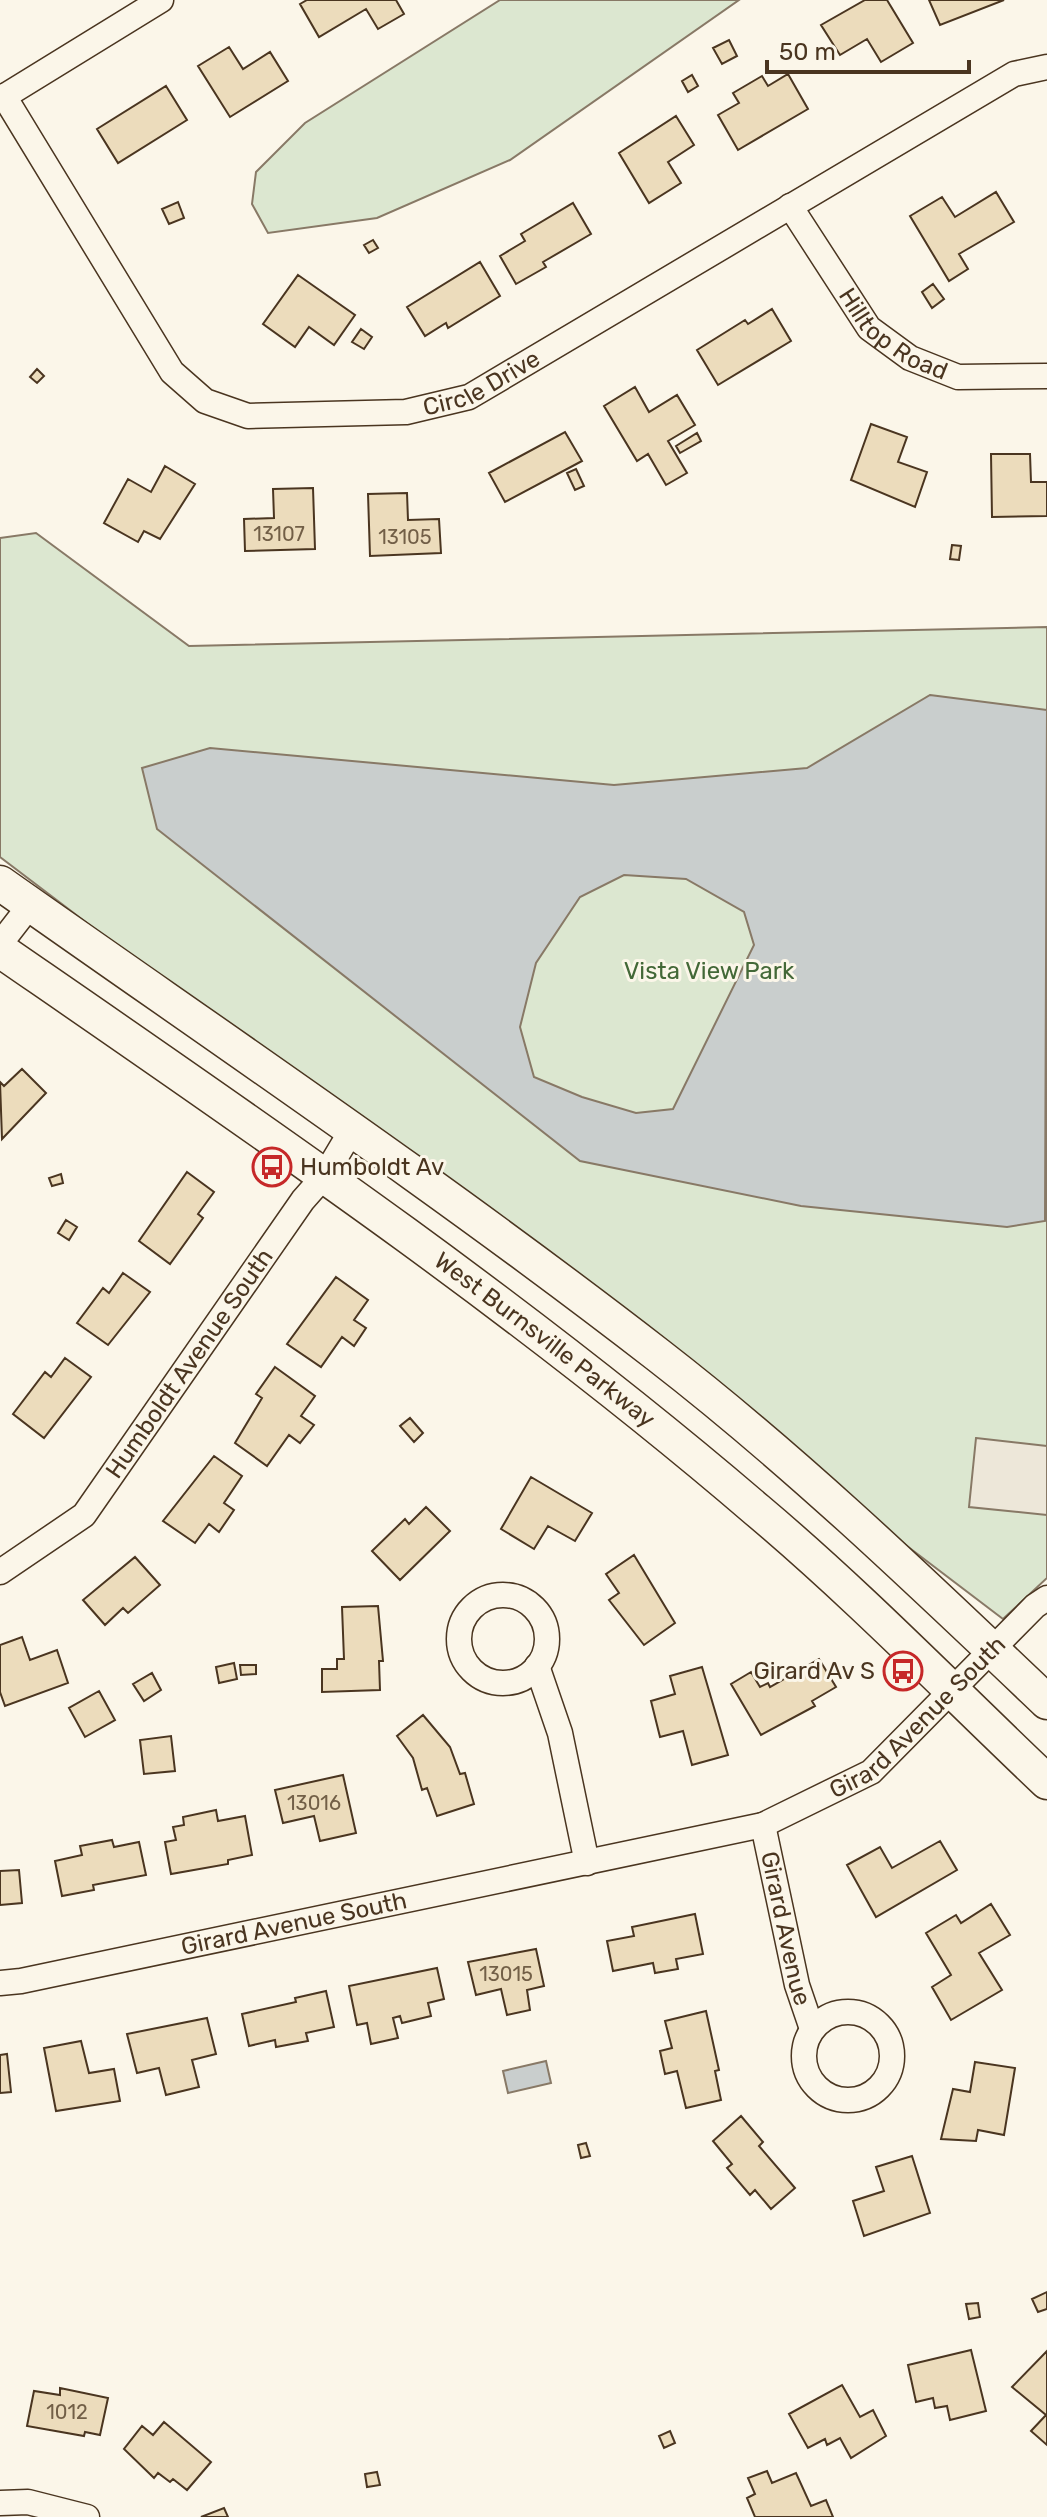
<svg xmlns="http://www.w3.org/2000/svg" width="1047" height="2517" font-family="Rubik,sans-serif">
  <rect width="100%" height="100%" fill="#fbf6e9"/>
  <path fill="#dce7d0" stroke="#887966" stroke-width="2" d="M500 0H739L510 160 377 218 268 233 252 204 256 172 305 123Z
    M36 533 189 646 1047 627V1578L1003 1619 0 857V538Z"/>
  <path fill="#ede7d9" stroke="#887966" stroke-width="2" d="M976 1438 1047 1446V1515L969 1507Z"/>
  <path fill="#c9cecd" stroke="#887966" stroke-width="2" fill-rule="evenodd" d="M930 695 1047 710 1045 1221 1007 1227 801 1206 580 1161 157 829 142 768 210 748 614 785 807 768ZM624 875 686 879 744 912 754 945 673 1109 636 1113 582 1097 534 1077 520 1027 536 963 580 897Z
    M546 2061 551 2083 508 2093 503 2071Z"/>
  <path fill="#ecdcbc" stroke="#4a3520" stroke-width="2" d="M307 0H396L404 14 378 29 366 9 319 37 300 4Z
    M865 0H887L913 43 881 62 867 39 840 55 821 25Z
    M929 0H1004L940 25Z
    M729 40 737 56 722 64 713 48Z
    M229 47 243 69 270 52 288 81 230 117 198 66Z
    M788 74 808 109 738 150 718 115 739 103 733 93 762 76 768 86Z
    M692 75 698 86 688 92 682 81Z
    M166 86 187 120 118 163 97 129Z
    M676 116 694 145 668 162 681 183 649 203 619 153Z
    M996 192 1014 222 959 254 968 269 949 281 910 216 942 197 955 217Z
    M178 202 184 218 169 224 162 209Z
    M573 203 591 234 543 262 546 267 516 284 500 256 525 241 521 234Z
    M373 240 378 248 369 253 364 245Z
    M480 262 500 296 448 328 446 323 425 336 407 307Z
    M298 275 355 315 334 345 309 327 295 347 263 324Z
    M933 284 944 299 932 308 922 292Z
    M772 309 791 341 718 385 697 350 745 320 748 324Z
    M361 329 372 337 364 349 352 342Z
    M37 369 44 376 37 383 30 377Z
    M635 387 649 412 677 395 695 425 668 441 687 473 666 485 648 454 637 461 604 406Z
    M871 424 907 437 898 462 927 472 915 507 851 480Z
    M565 432 582 461 505 502 489 473Z
    M697 433 701 441 680 453 676 446Z
    M991 454H1030L1031 482H1047V516L992 517Z
    M165 466 195 484 160 539 144 531 138 542 104 523 128 479 151 492Z
    M576 469 584 486 575 490 567 473Z
    M313 488 315 549 245 551 244 519 274 518 273 489Z
    M407 493 408 520 439 519 441 553 370 556 368 494Z
    M952 545 961 546 959 560 950 559Z
    M22 1069 46 1093 2 1139 0 1082 4 1086Z
    M187 1172 214 1192 198 1214 203 1218 170 1264 139 1241Z
    M61 1174 63 1183 52 1186 49 1178Z
    M66 1220 77 1227 69 1240 58 1233Z
    M123 1273 150 1292 108 1345 77 1323 103 1288 109 1293Z
    M336 1277 368 1300 354 1320 366 1328 354 1346 342 1337 321 1367 287 1344Z
    M65 1358 91 1377 44 1438 13 1414 45 1372 51 1377Z
    M275 1367 315 1396 301 1416 314 1425 300 1443 289 1435 267 1466 235 1443 262 1398 256 1394Z
    M410 1418 423 1433 414 1442 400 1426Z
    M214 1456 242 1476 224 1503 234 1510 219 1532 209 1524 195 1543 163 1521Z
    M531 1477 592 1513 575 1541 548 1526 534 1549 501 1529Z
    M426 1507 450 1531 400 1580 372 1551 405 1519 409 1524Z
    M634 1555 675 1623 644 1645 609 1600 619 1593 606 1574Z
    M135 1557 160 1585 128 1613 123 1608 105 1625 83 1600Z
    M378 1606 383 1661H379L380 1690 322 1692V1669H337V1659H344L342 1607Z
    M22 1637 30 1660 57 1650 68 1683 5 1706 0 1692V1645Z
    M819 1659 836 1687 812 1701 815 1706 761 1735 731 1684 751 1672 760 1687 768 1683 770 1687Z
    M234 1663 237 1679 219 1683 216 1667Z
    M240 1665H256V1674L241 1675Z
    M702 1667 728 1755 692 1765 683 1731 660 1737 651 1701 675 1694 670 1676Z
    M152 1673 161 1690 144 1701 133 1684Z
    M99 1691 115 1720 85 1737 69 1708Z
    M423 1715 450 1747 460 1774 465 1773 474 1804 437 1816 427 1788 422 1790 413 1758 397 1736Z
    M171 1736 175 1771 144 1774 140 1740Z
    M343 1775 356 1833 320 1841 314 1816 283 1823 275 1790Z
    M216 1810 218 1821 245 1816 252 1855 228 1860V1864L171 1874 165 1842 176 1840 173 1827 184 1825 183 1817Z
    M112 1840 114 1847 139 1842 146 1875 93 1885 94 1890 62 1896 55 1861 82 1855 80 1846Z
    M940 1841 957 1870 876 1917 847 1865 880 1847 892 1868Z
    M19 1870 22 1903 0 1905V1871Z
    M991 1904 1010 1935 979 1953 1002 1990 951 2020 932 1987 951 1975 926 1933 956 1915 961 1923Z
    M695 1914 703 1954 676 1959 678 1969 655 1973 653 1963 613 1971 607 1941 634 1936 632 1927Z
    M536 1949 544 1986 527 1990 530 2010 507 2015 501 1989 476 1995 468 1962Z
    M437 1968 444 1999 428 2003 431 2016 402 2023 400 2016 393 2018 398 2038 371 2044 367 2023 357 2025 349 1986Z
    M326 1991 334 2027 306 2033 308 2041 276 2047 275 2040 249 2046 242 2014 296 2002 295 1998Z
    M706 2011 719 2070 715 2071 721 2100 686 2108 677 2071 665 2074 660 2051 672 2048 665 2021Z
    M207 2018 216 2054 192 2060 199 2087 166 2095 159 2068 137 2073 127 2034Z
    M81 2041 89 2073 114 2069 120 2101 56 2111 44 2048Z
    M7 2054 11 2092 0 2093V2055Z
    M975 2062 1015 2068 1004 2135 978 2130 976 2141 941 2139 953 2089 970 2092Z
    M741 2116 763 2142 759 2146 795 2188 771 2209 755 2190 750 2195 727 2168 732 2164 713 2141Z
    M586 2143 590 2156 581 2158 578 2145Z
    M912 2156 930 2213 864 2236 853 2201 884 2191 876 2167Z
    M1047 2292V2309L1038 2312 1032 2299Z
    M978 2303 980 2317 969 2319 966 2304Z
    M971 2350 986 2411 950 2420 947 2406 935 2408 933 2398 916 2402 908 2365Z
    M1047 2351V2445L1031 2431 1046 2415 1012 2387Z
    M842 2385 860 2417 873 2410 886 2436 851 2458 840 2438 827 2445 825 2439 808 2448 789 2414Z
    M60 2388 108 2398 100 2435 85 2432 84 2436 27 2426 34 2391 60 2395Z
    M164 2422 211 2462 187 2490 173 2479 170 2482 158 2473 154 2478 124 2449 142 2426 153 2435Z
    M670 2431 675 2443 664 2448 659 2436Z
    M767 2471 772 2483 796 2473 811 2506 826 2500 833 2517H755L747 2498 755 2494 748 2478Z
    M377 2472 380 2485 367 2487 365 2474Z
    M224 2508 228 2517H201Z"/>
  <g fill="none" stroke-linecap="round" stroke-linejoin="round">
    <defs>
      <g id="street">
        <path id="s1" d="M4 96 172 372 205 401 248 416 406 412 469 397 1014 74 1047 67"/>
        <path d="M0 99 161 0"/>
        <path id="s2" d="M790 206 869 328 910 358 958 377 1047 376"/>
        <path d="M0 944 31 904"/>
        <path id="s3" d="M0 1572 84 1515 303 1200 325 1175 353 1128"/>
        <circle cx="503" cy="1639" r="44"/>
        <path d="M537 1666 560 1733 587 1863"/>
        <path id="s4" d="M763 1825 797 1985 812 2029"/>
        <path id="s5" d="M0 1983 21 1981 763 1825 871 1772 1035 1606 1047 1598"/>
        <circle cx="848" cy="2056" r="44"/>
        <path d="M0 2503 28 2502 87 2517"/>
      </g>
      <g id="secondary">
        <path d="M0 883C221 1039 444 1189 658 1355 795 1461 921 1582 1047 1702"/>
        <path id="s6" d="M0 950C258 1128 518 1305 757 1510 858 1595 951 1691 1047 1782"/>
      </g>
    </defs>
    <use href="#street" stroke="#4a3520" stroke-width="27"/>
    <use href="#secondary" stroke="#4a3520" stroke-width="37"/>
    <use href="#street" stroke="#fbf6e9" stroke-width="24"/>
    <use href="#secondary" stroke="#fbf6e9" stroke-width="34"/>
  </g>
  <defs>
    <symbol id="bus-ring" viewBox="-11 -11 22 22"><circle r="9.5" fill="#fbf6e9" stroke="#c62828" stroke-width="1.5"/><path d="M-5-6H5V4H4V6H2V4H-2V6H-4V4H-5ZM-3.5-4V0h7V-4ZM-3.5 1.2v1.5H-2V1.2ZM2 1.2v1.5H3.5V1.2Z" fill="#c62828"/></symbol>
  </defs>
  <g fill-rule="evenodd">
    <use href="#bus-ring" x="250" y="1145" width="44" height="44"/>
    <use href="#bus-ring" x="881" y="1649" width="44" height="44"/>
  </g>
  <g text-anchor="middle" stroke-width="6" stroke-linejoin="round" paint-order="stroke">
    <g font-size="20" fill="#725f47">
      <text x="279" y="541">13107</text>
      <text x="405" y="544">13105</text>
      <text x="314" y="1810">13016</text>
      <text x="506" y="1981">13015</text>
      <text x="67" y="2419">1012</text>
    </g>
    <g font-size="24" fill="#4a3520" stroke="#fbf6e9">
      <text dy="8" stroke="none"><textPath href="#s2" startOffset="168">Hilltop Road</textPath></text>
      <text dy="8" stroke="none"><textPath href="#s1" startOffset="652">Circle Drive</textPath></text>
      <text dy="8" stroke="none"><textPath href="#s6" startOffset="670">West Burnsville Parkway</textPath></text>
      <text dy="8" stroke="none"><textPath href="#s3" startOffset="286">Humboldt Avenue South</textPath></text>
      <text dy="8" stroke="none"><textPath href="#s5" startOffset="970">Girard Avenue South</textPath></text>
      <text dy="8" stroke="none"><textPath href="#s5" startOffset="300">Girard Avenue South</textPath></text>
      <text dy="8" stroke="none"><textPath href="#s4" startOffset="106">Girard Avenue</textPath></text>
    </g>
    <g font-size="24" fill="#436837" stroke="#fbf6e9">
      <text x="709" y="979">Vista View Park</text>
    </g>
    <g font-size="24" fill="#4a3520" stroke="#fbf6e9" text-anchor="start">
      <text x="300" y="1175">Humboldt Av</text>
      <text x="875" y="1679" text-anchor="end">Girard Av S</text>
    </g>
  </g>
  <path d="M767 60v12h202v-12" fill="none" stroke="#4a3520" stroke-width="4"/>
  <text x="779" y="60" font-size="24" fill="#4a3520" stroke="#fbf6e9" stroke-width="6" paint-order="stroke">50 m</text>
</svg>
